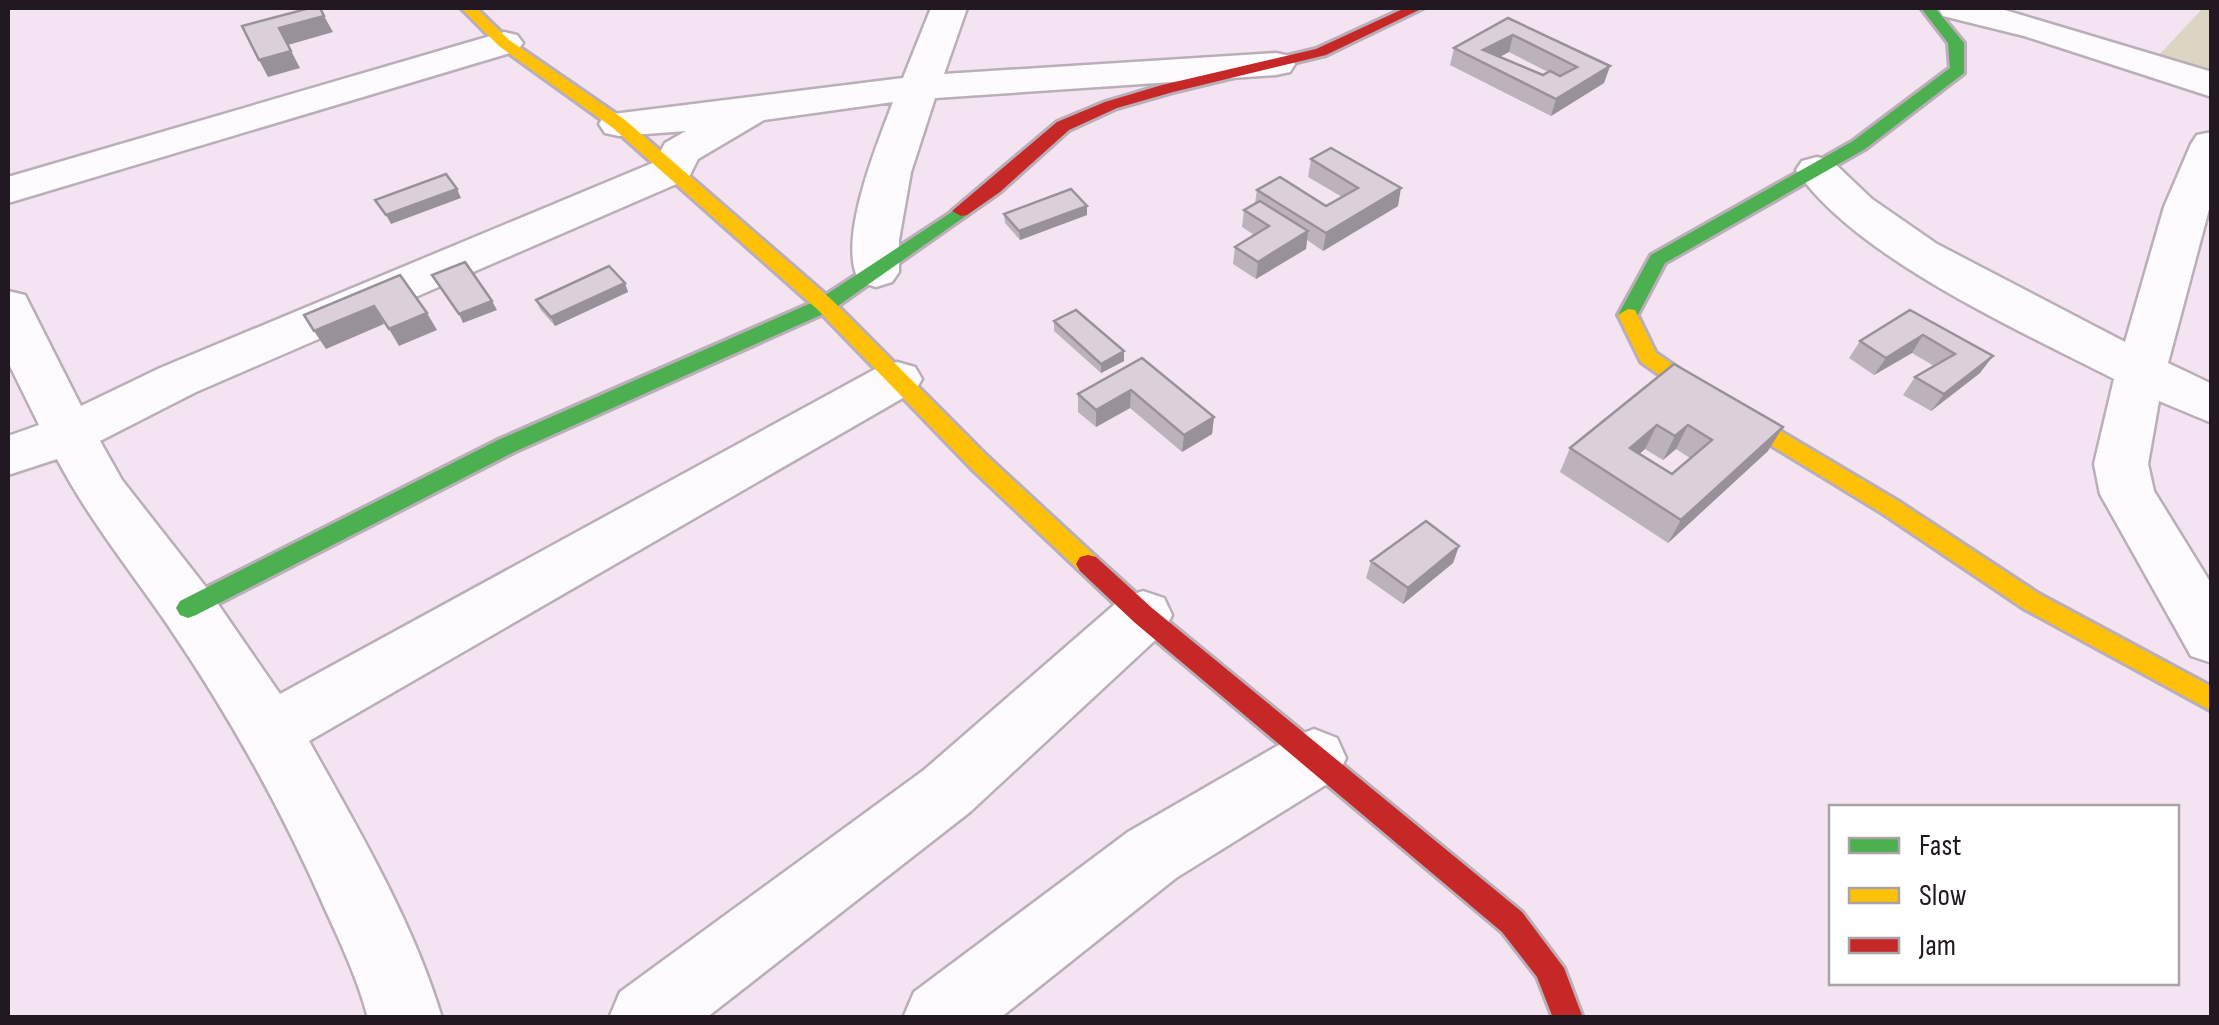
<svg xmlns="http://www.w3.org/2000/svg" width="2219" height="1025" font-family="'Sofia Sans Condensed',sans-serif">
  <rect width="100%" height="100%" fill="#f4e4f2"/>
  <path fill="#dbd6c3" d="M2203 8H2211V78L2159 55Z"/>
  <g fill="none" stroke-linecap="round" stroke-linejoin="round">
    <defs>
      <path id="street" d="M931 8H967L944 74 1276 53 1290 56 1295 64 1290 72 1276 75 935 98 911 172 899 240V272L892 282 876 287 860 282C835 244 878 142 893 102L764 120 698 159 688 179 196 392 100 441 122 480 209 591 280 694 879 367 897 362 915 367 922 379 915 391 309 741C358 829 413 921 442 1018H368C358 980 342 946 326 911 282 810 229 715 167 624 129 569 88 518 57 459L8 475V436L39 425 8 362V291L25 295 81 406 160 368 655 162 665 143 686 131 619 136 605 133 599 124 605 115 903 78Z
        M1938 8H1998L2212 72V97L2024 36 1943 16Z
        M504 32 517 35 523 43 517 51 8 203V177Z
        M2212 132V198L2168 363 2212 384V423L2159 401 2148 464 2154 491 2212 585V663L2191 656 2100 494 2094 464 2114 379C2019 330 1856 258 1796 170L1802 161 1817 157 1832 161 1872 199 1937 244 2125 342 2164 207 2191 144 2197 135Z
        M1143 591 1164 598 1172 615 1164 632 970 812 706 1018H609L620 992 924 770 1122 598Z
        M1314 729 1337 738 1346 758 1337 778 1176 878 1000 1018H903L914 992 1128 832 1291 738Z"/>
      <path id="fast" d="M1921 8H1935L1964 43V73L1865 149 1665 263 1635 320H1621L1618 315 1651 255 1853 141 1950 68 1948 43Z
        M961 206 970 211 967 215 832 310 514 452 196 615 188 618 180 615 176 608 180 601 498 440 818 300Z"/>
      <path id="slow" d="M461 8H476L509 40 625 120 832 300 988 457 1096 557 1100 564 1096 571H1080L972 469 818 310 613 128 499 46Z
        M1628 309 1635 310 1656 353 1701 384 1898 501 2039 594 2212 687V711L2023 608 1882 513 1687 394 1641 362 1618 315Z"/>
      <path id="jam" d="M1405 8H1423L1326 55 1173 92 1117 108 1069 130 1000 192 967 215 961 216 952 211 1057 122 1105 102 1162 85 1316 49Z
        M1088 555 1096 557 1152 608 1522 912 1564 968 1583 1018H1553L1537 977 1502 932 1134 622 1080 571 1076 564 1080 557Z"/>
    </defs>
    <use href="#street" stroke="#baaeb9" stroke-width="5"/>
    <use href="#fast" stroke="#baaeb9" stroke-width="6"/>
    <use href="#slow" stroke="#baaeb9" stroke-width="6"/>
    <use href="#jam" stroke="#baaeb9" stroke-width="6"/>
    <use href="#street" fill="#fdfbfd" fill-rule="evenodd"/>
    <use href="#fast" fill="#4caf50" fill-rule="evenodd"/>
    <use href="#slow" fill="#ffc107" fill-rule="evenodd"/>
    <use href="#jam" fill="#c62828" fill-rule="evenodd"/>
  </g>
  <path fill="#bcb2bb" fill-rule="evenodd" d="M1508 18 1610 66 1604 83 1551 116 1450 65 1454 48ZM1509 52 1548 72 1543 75 1499 57Z
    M1311 159 1398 206 1323 251 1307 240 1306 249 1256 279 1233 264 1235 247 1254 235 1242 227 1244 210 1255 203 1257 190 1326 206 1342 197 1308 177Z
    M1004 214 1087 215 1020 240 1005 223Z
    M625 283 628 292 555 326 540 309 536 300Z
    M1910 310 1980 373 1931 411 1903 395 1915 377 1934 366 1912 353 1874 375 1849 358 1860 341Z
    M1054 321 1124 351V361L1101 373 1054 331Z
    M1142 358 1214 417 1212 434 1182 452 1130 408 1096 427 1078 412V394Z
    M1674 364 1768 451 1668 543 1560 472 1570 448ZM1645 449 1663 460 1676 449 1690 458 1672 474 1639 454Z
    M1459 546 1453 563 1403 604 1366 578 1371 561Z"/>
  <path fill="#999199" d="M324 16 333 32 288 45 300 68 268 77 259 60 279 28Z
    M1513 35 1509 52 1486 64 1483 50Z
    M1610 66 1604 83 1551 116 1556 99Z
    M1401 188 1398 206 1323 251 1326 233Z
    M457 189 461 198 391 224 386 215Z
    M1087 206V215L1020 240 1019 231Z
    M1308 231 1306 249 1256 279 1258 262Z
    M625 283 628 292 555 326 551 317Z
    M492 301 497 310 463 323 459 314Z
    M374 306 384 324 326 349 314 331Z
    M427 313 437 330 399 346 389 329Z
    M1923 335 1912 353 1874 375 1886 358Z
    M1124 351V361L1101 373V364Z
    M1993 356 1980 373 1931 411 1944 394Z
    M1131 390 1130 408 1096 427V410Z
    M1214 417 1212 434 1182 452 1184 435Z
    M1657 425 1645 449 1619 472 1630 448Z
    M1688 425 1676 449 1663 460 1675 436Z
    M1783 427 1768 451 1668 543 1681 520Z
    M1459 546 1453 563 1403 604 1408 588Z"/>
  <path fill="#dbcfda" stroke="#999199" stroke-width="2.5" fill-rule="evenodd" d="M310 8H320L324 16 279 28 291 51 259 60 242 26Z
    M1508 18 1610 66 1556 99 1454 48ZM1513 35 1577 67 1560 76 1550 71 1543 75 1483 50Z
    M1331 148 1401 188 1326 233 1257 190 1280 177 1326 206 1358 188 1311 159Z
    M446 174 457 189 386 215 375 200Z
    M1071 189 1087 206 1019 231 1004 214Z
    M1260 201 1308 231 1258 262 1235 247 1269 226 1244 210Z
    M465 262 492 301 459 314 432 275Z
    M609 266 625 283 551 317 536 300Z
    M400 275 427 313 389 329 374 306 314 331 304 315Z
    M1076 310 1124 351 1101 364 1054 321Z
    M1910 310 1993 356 1944 394 1915 377 1955 354 1923 335 1886 358 1860 341Z
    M1142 358 1214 417 1184 435 1131 390 1096 410 1078 394Z
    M1674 364 1783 427 1681 520 1570 448ZM1657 425 1675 436 1688 425 1712 440 1672 474 1630 448Z
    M1426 521 1459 546 1408 588 1371 561Z"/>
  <rect width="2219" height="1025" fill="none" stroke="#221821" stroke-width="20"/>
  <rect x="1829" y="805" width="350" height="180" fill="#ffffff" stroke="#a7a3a6" stroke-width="2.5"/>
  <rect x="1849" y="838" width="50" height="15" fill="#4caf50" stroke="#a7a3a6" stroke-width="2.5"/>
  <text x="1919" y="855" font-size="30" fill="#221821">Fast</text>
  <rect x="1849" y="888" width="50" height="15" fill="#ffc107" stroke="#a7a3a6" stroke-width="2.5"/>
  <text x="1919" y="905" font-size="30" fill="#221821">Slow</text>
  <rect x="1849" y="938" width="50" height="15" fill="#c62828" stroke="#a7a3a6" stroke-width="2.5"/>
  <text x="1919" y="955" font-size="30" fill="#221821">Jam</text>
</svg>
